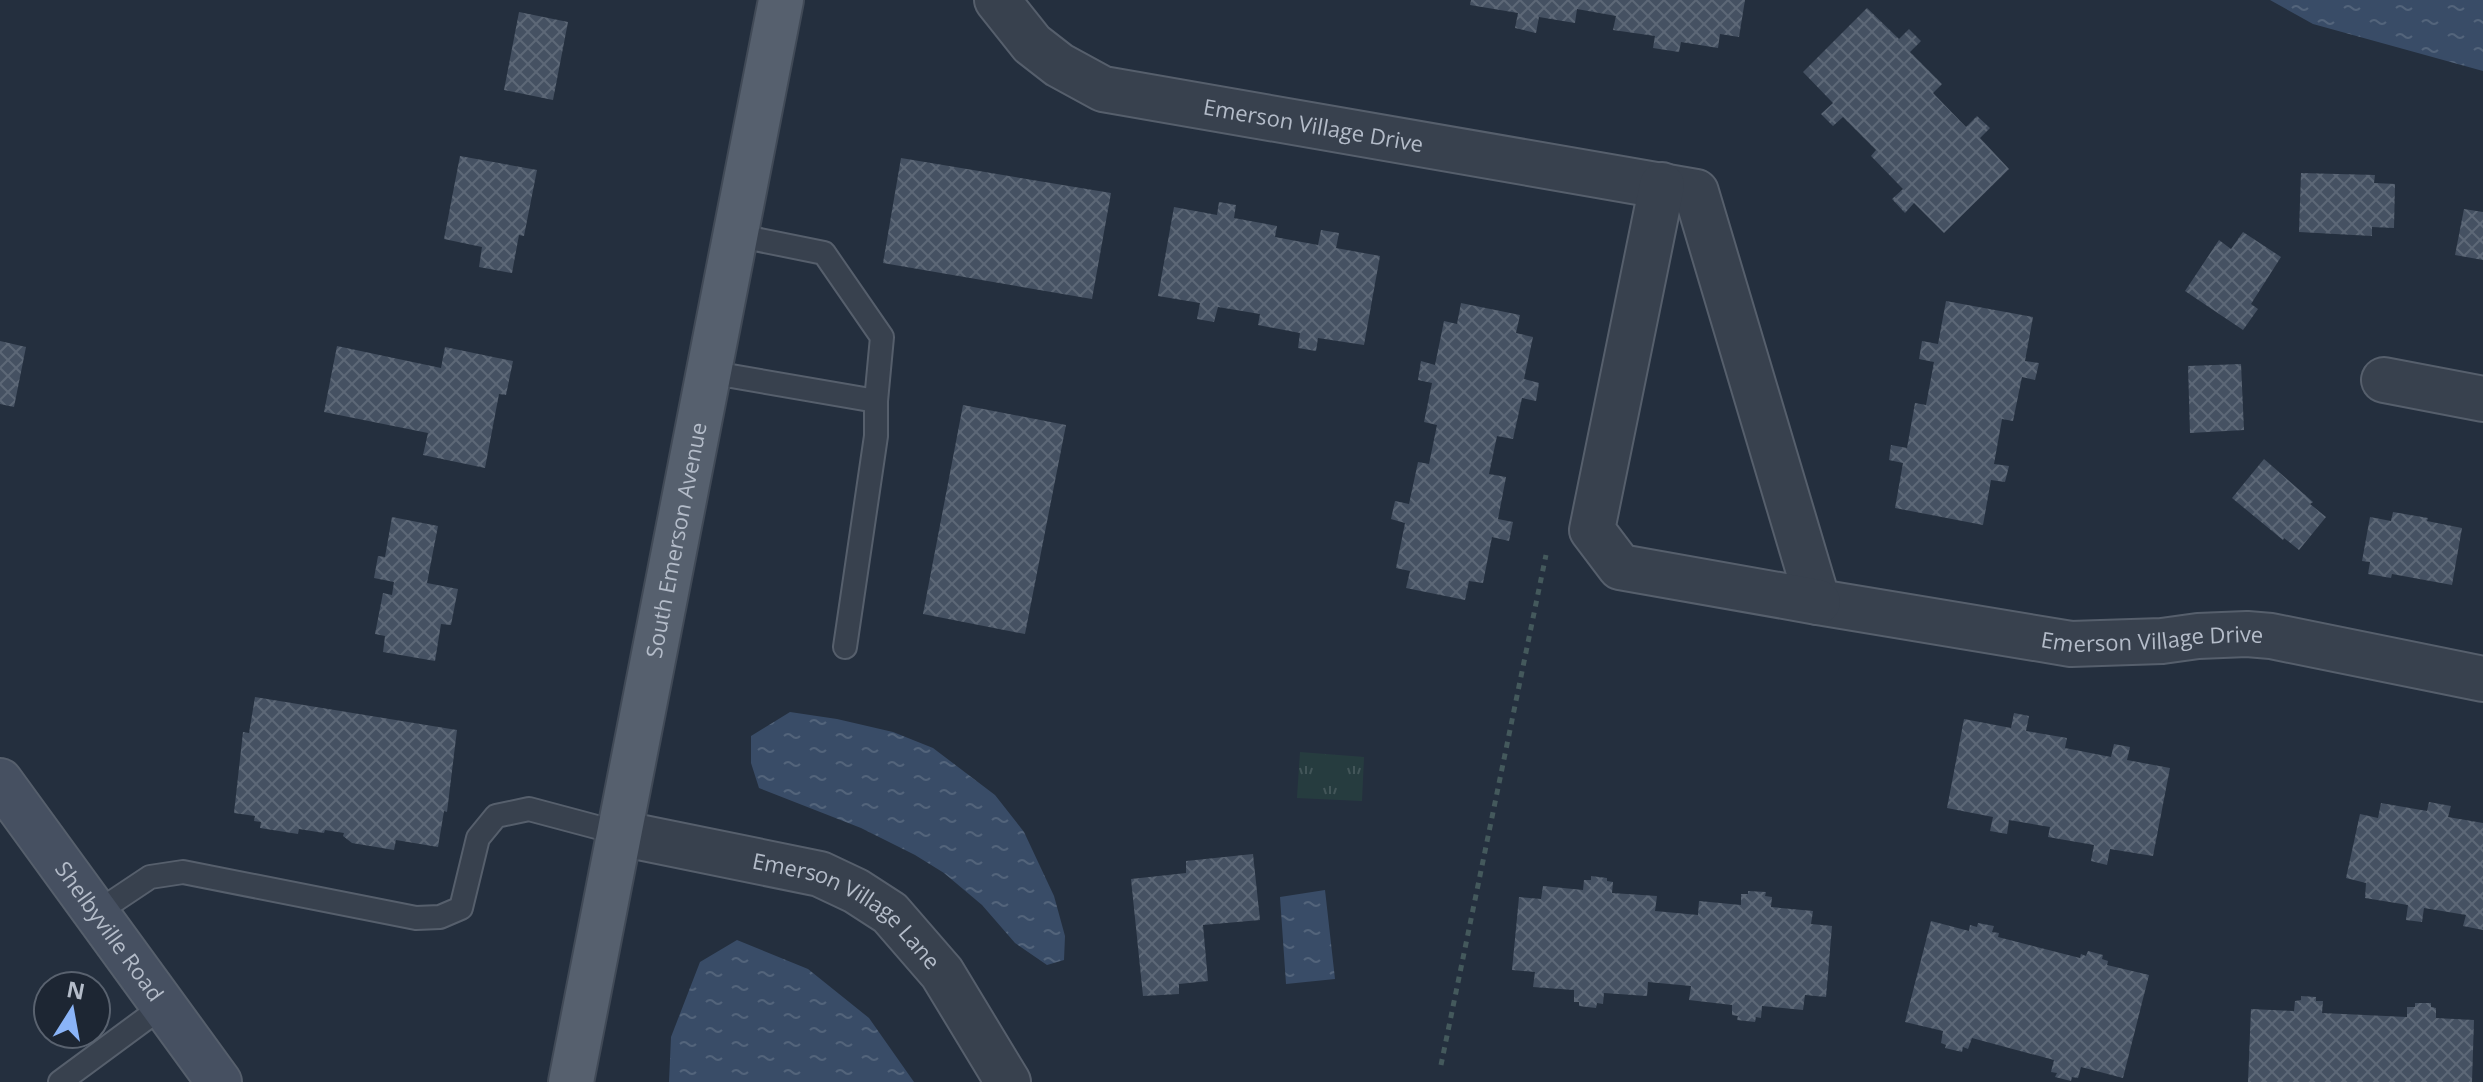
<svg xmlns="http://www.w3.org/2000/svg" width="2483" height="1082" font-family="'Open Sans',sans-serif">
  <defs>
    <pattern id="park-tufts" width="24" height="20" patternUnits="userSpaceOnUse" patternTransform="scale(2)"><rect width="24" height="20" fill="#263c3f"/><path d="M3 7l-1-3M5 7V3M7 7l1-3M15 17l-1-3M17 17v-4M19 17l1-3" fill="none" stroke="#435659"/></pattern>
    <pattern id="water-ripples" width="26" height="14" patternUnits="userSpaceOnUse" patternTransform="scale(2)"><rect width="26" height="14" fill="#394c67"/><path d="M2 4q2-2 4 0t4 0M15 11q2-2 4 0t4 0" fill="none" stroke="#53647b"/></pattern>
    <pattern id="building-cross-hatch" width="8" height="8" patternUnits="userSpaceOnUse" patternTransform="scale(2)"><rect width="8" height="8" fill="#455162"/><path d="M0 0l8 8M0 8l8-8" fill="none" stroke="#5d6877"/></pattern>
  </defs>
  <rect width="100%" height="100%" fill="#242f3e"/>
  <path fill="url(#park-tufts)" d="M1300 752 1364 757 1362 801 1297 798Z"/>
  <path fill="url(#water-ripples)" d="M2270 0H2483V71L2313 24Z
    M790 712 837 719 893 732 933 748 995 795 1024 832 1054 896 1065 936 1064 960 1047 965 1015 943 982 905 944 873 915 855 861 828 759 788 751 763V736Z
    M1325 890 1335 979 1286 984 1280 897Z
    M737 940 808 969 869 1018 914 1082H669L671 1037 700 962Z"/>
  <path fill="url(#building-cross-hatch)" d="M1471 0H1745L1739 37 1720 34 1718 48 1681 42 1679 52 1653 48 1655 36 1613 30 1616 16 1577 9 1575 23 1539 17 1536 33 1515 28 1518 13 1470 5Z
    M1867 8 1899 39 1909 29 1921 41 1910 52 1942 84 1933 93 1966 127 1977 116 1990 128 1980 138 2009 169 1944 233 1914 203 1905 213 1892 199 1903 189 1871 156 1876 150 1843 117 1833 126 1821 114 1833 103 1803 72Z
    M519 12 568 22 553 100 504 90Z
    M460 156 537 170 524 236 519 235 512 273 479 267 482 247 444 239Z
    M901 158 1111 193 1092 299 883 263Z
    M2301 173 2375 175 2374 183 2395 184 2394 228 2372 227V236L2299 232Z
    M1219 202 1236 205 1234 218 1277 226 1275 237 1318 245 1321 230 1339 233 1336 248 1380 256 1364 345 1318 338 1316 351 1298 348 1300 333 1258 325 1260 314 1218 307 1214 322 1197 319 1200 303 1158 296 1174 207 1217 215Z
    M2464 209 2483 212V260L2455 255Z
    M2243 232 2281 257 2251 304 2258 309 2243 330 2185 291 2219 240 2231 249Z
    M1946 301 2033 317 2025 361 2039 363 2035 380 2022 377 2013 421 2002 419 1994 464 2009 466 2005 482 1991 480 1983 525 1895 508 1903 463 1889 460 1891 445 1907 448 1915 403 1926 405 1934 362 1919 359 1922 341 1938 344Z
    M1461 303 1520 315 1516 333 1533 337 1524 379 1539 383 1536 401 1522 398 1513 439 1497 436 1489 474 1506 477 1498 519 1513 522 1509 541 1492 537 1483 583 1469 581 1465 600 1406 588 1410 571 1396 568 1405 523 1391 519 1395 501 1409 504 1418 462 1429 464 1437 425 1424 422 1432 383 1418 380 1421 361 1435 365 1444 321 1457 324Z
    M0 341 26 347 14 407 0 404Z
    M337 346 441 368 445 347 513 361 506 395 499 394 485 468 423 455 428 433 324 412Z
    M2241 364 2244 430 2190 433 2188 366Z
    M963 405 1066 425 1025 634 923 614Z
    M2264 459 2313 502 2310 504 2326 517 2299 550 2284 538 2283 540 2232 498Z
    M2393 512 2428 518 2427 521 2462 528 2452 585 2392 574 2391 578 2368 574 2370 562 2362 561 2370 517 2391 521Z
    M392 517 438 526 427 583 458 589 451 625 441 624 435 661 383 652 385 636 375 634 383 593 392 595 394 582 374 578 378 556 385 557Z
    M255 697 457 730 447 812 444 811 438 847 396 840 394 850 352 843 343 836 344 833 325 830 324 833 299 829 298 834 260 828 261 822 254 821 255 816 234 813 243 732 249 733Z
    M2014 713 2029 716 2026 731 2067 738 2065 748 2111 757 2114 744 2130 747 2127 760 2170 768 2153 856 2110 849 2107 865 2091 861 2094 845 2048 837 2050 827 2009 820 2007 834 1990 831 1993 817 1947 808 1964 719 2011 728Z
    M2429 802 2451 806 2448 817 2483 823V930L2463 926 2466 915 2424 908 2422 922 2406 920 2408 905 2365 898 2366 883 2346 878 2360 814 2378 818 2381 803 2427 811Z
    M1253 854 1260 920 1203 925 1208 981 1179 984V994L1143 996 1131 879 1186 873V861Z
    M1591 876 1607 878V881L1613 882 1612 893 1657 896 1655 911 1698 915 1699 901 1741 905V894H1748V891L1766 892 1765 896 1772 897 1771 907 1813 911 1811 924 1832 926 1826 997 1805 995 1803 1010 1762 1006 1761 1018 1756 1017 1755 1022 1737 1020 1738 1016 1732 1015V1005L1689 1000 1691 986 1648 982 1647 996 1604 993 1603 1004 1597 1003 1596 1008 1579 1006V1002H1574V990L1533 987 1535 972 1512 970 1519 897 1541 899 1543 886 1583 890 1584 880H1591Z
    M1931 921 1969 931 1970 925 1977 927 1978 923 1994 926 1992 932 1999 933 1998 937 2080 958 2081 954 2086 956 2088 951 2103 955 2102 959 2108 961 2107 965 2149 975 2123 1078 2081 1067 2078 1078 2072 1077 2071 1081 2055 1077 2057 1073 2051 1072 2054 1060 1972 1038 1968 1049 1963 1047 1962 1052 1945 1048 1946 1045 1941 1043 1943 1031 1905 1022Z
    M2301 996 2316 997V1001H2323L2322 1013 2407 1017V1007H2415V1003H2431V1007L2436 1008V1018L2474 1020 2472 1082H2248L2251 1009 2294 1011 2295 1001 2301 1000Z"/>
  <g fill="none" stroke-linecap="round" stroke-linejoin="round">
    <defs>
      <path id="service" d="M708 372 876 401 882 337 824 253 735 235
        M845 647 876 436V401
        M96 913 150 877 183 872 416 918 440 917 461 908 478 838 496 816 529 809 619 833
        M60 1082 163 1006"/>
      <g id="minor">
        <path id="s1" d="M997 0 1032 44 1059 65 1103 89 1696 192 1818 602 2071 644 2162 641 2198 636 2247 634 2271 636 2483 679"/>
        <path d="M1662 185 1592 530 1620 567 1818 602"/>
        <path d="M2384 380 2483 399"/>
        <path id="s2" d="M619 833 820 874 856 891 890 913 942 973 1008 1082"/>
      </g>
      <g id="secondary">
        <path id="s3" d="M0 781 219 1082"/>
      </g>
      <g id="primary">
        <path id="s4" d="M571 1082 781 0"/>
      </g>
    </defs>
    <use href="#service" stroke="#565f6c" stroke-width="26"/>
    <use href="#minor" stroke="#565f6c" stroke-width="48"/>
    <use href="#secondary" stroke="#565f6c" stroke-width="48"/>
    <use href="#primary" stroke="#414a57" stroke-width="48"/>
    <path stroke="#44595c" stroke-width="5" stroke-dasharray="6 6" stroke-linecap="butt" d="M1441 1065 1546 555"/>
    <use href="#service" stroke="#38414e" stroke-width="22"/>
    <use href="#minor" stroke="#38414e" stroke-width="44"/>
    <use href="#secondary" stroke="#465061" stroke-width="44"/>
    <use href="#primary" stroke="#56606e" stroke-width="44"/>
  </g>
  <g text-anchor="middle" stroke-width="7" stroke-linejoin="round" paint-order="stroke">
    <g font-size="22" fill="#b4bcc9" stroke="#1d2633">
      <text dy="8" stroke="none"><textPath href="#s1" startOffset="354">Emerson Village Drive</textPath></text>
      <text dy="8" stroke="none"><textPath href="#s4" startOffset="552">South Emerson Avenue</textPath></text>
      <text dy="8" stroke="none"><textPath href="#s1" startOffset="1508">Emerson Village Drive</textPath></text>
      <text dy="8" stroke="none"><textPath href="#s2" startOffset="246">Emerson Village Lane</textPath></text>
      <text dy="8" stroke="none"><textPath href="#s3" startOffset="186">Shelbyville Road</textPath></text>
    </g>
  </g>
  <g transform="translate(72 1010) rotate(11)"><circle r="38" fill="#1d2633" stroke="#59626f" stroke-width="2"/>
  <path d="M0-6L14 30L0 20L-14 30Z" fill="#8ab4f8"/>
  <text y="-12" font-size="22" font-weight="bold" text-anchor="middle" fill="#b4bcc9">N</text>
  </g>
</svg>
